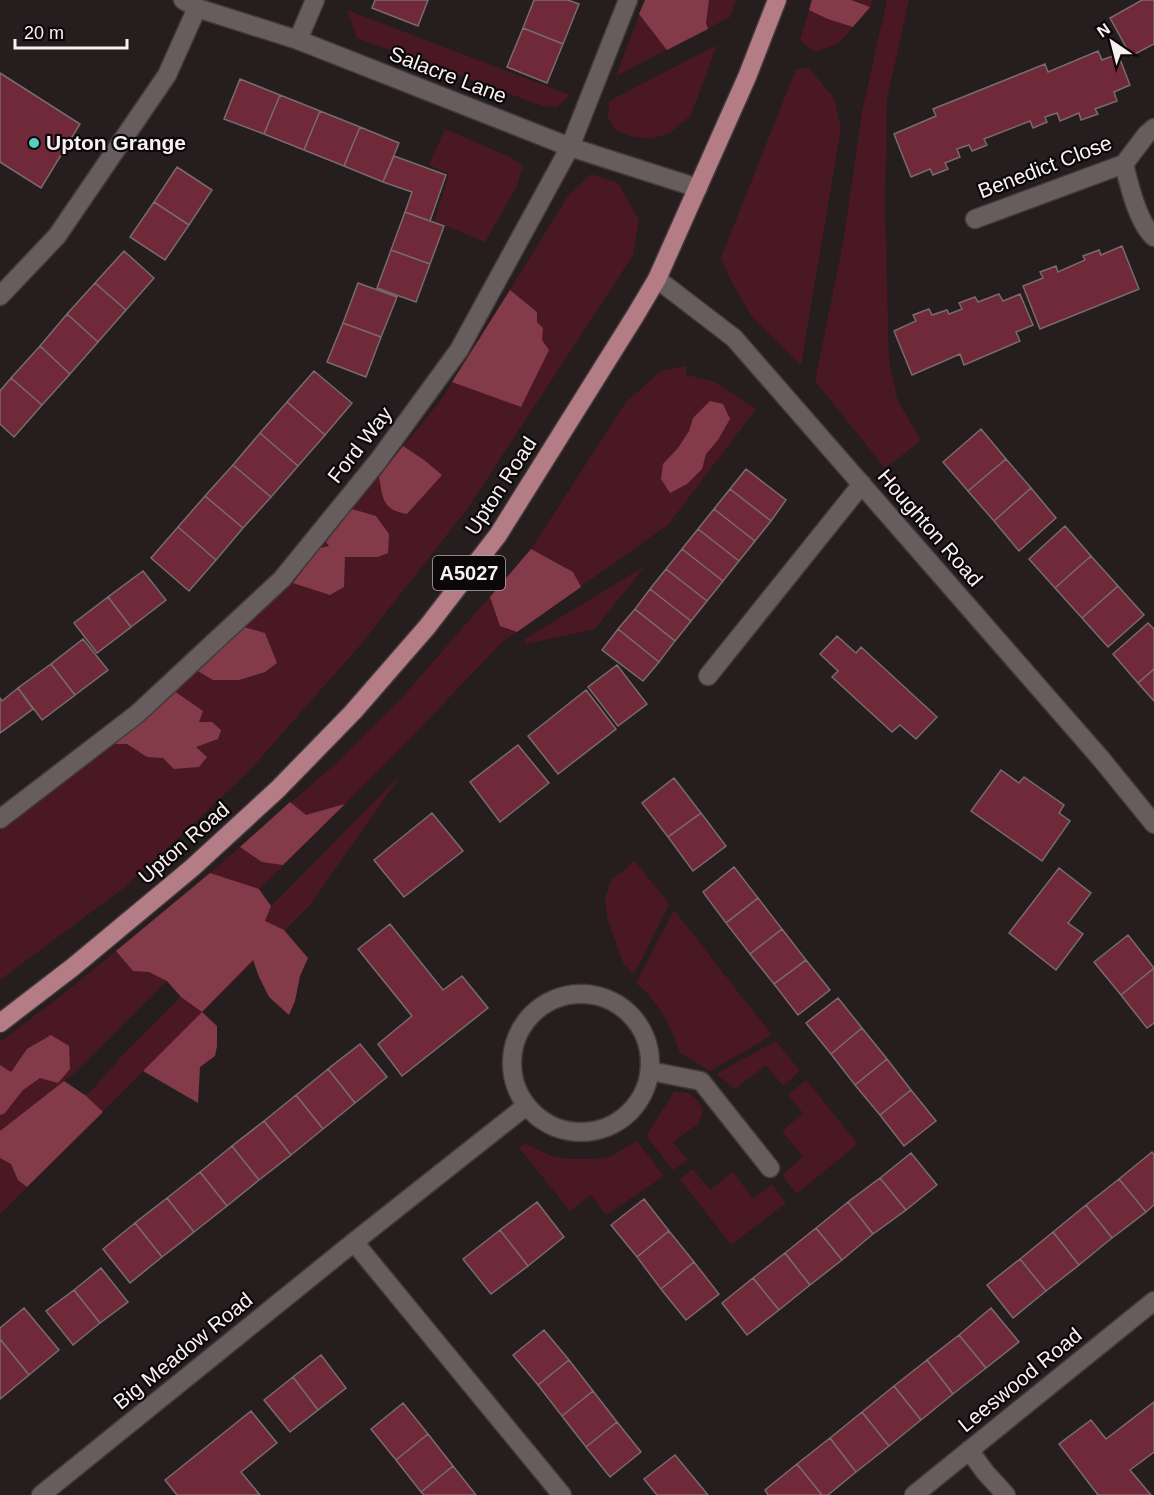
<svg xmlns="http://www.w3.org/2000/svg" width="1154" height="1495" font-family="Arial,sans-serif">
  <rect width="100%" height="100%" fill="#261d1e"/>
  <path fill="#4a1823" d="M645 0H736L730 17 616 76Z
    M812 0H872L871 7 839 43 815 52 800 40Z
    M887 0H909L887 99 885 205 889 362 898 401 921 441 885 468 815 381 844 238 862 112Z
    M347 10 570 95 557 107 543 106 357 38Z
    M717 45 691 115 670 133 650 139 630 136 617 131 608 119 609 101Z
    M809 68 834 98 841 128 801 365 752 317 730 279 721 258 796 69Z
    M445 129 510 157 523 166 517 186 485 242 434 221 449 174 429 165Z
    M591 174 618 183 639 220 633 255 468 508 362 643 250 770 189 828 125 887 0 980V831L115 744 293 583 443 397 568 196Z
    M686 366V375L713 381 756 409 668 525 502 642 406 743 72 1075 0 1131V1042L71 988 210 873 333 766 400 700 531 549 626 402 661 371Z
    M645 566 595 629 525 644V639Z
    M401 775 310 905 0 1214V1156L91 1091 122 1056Z
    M635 861 669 904 634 974 624 965 607 917 605 899 611 880Z
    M674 910 772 1035 710 1071 680 1053C671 1025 659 1003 636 983Z
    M776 1041 800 1071 783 1086 766 1065 735 1089 716 1074Z
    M806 1080 858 1144 796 1194 782 1175 803 1157 782 1131 803 1113 788 1095Z
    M674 1092C691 1092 694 1095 703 1109L699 1123 673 1142 688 1160 673 1170 646 1136Z
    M637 1141 664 1176 606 1215 591 1195 570 1211 519 1148 526 1144 551 1156 570 1159H594L612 1156Z
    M693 1169 710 1190 733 1172 753 1199 772 1184 786 1203 731 1245 680 1179Z"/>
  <path fill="#833b49" d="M645 0H709L706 23 708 29 667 50 639 14Z
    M812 0H851L870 7 853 27 828 19 809 10Z
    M510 290 537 312V322L543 328 542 340 549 350 521 407 452 382Z
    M710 401 723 404 730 419 718 440 706 454 702 469 687 484 670 493 661 479 663 464 678 448 689 431 693 418Z
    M403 446 424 460 442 475 407 514C382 510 383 498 379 477Z
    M352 509 376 516 389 534 388 553 378 557H345L344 587 330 595 293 583 320 548 329 546 326 542Z
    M531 549 573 572 581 587 517 632 500 626 490 597Z
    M244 627 265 633 277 663 265 672 239 680H213L196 670Z
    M174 690 177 693 203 711 199 722H212L221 730 218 739 196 747 207 757 199 767 174 769 163 758 147 757 127 744H115Z
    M290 802 306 815 345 804 283 865 262 862 240 847Z
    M210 873 259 889 271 906 265 921 284 930 308 958 300 976 295 1001 289 1015 269 997 259 977 253 960 202 1012 217 1026V1046L215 1056 200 1067 198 1103 143 1071 202 1012 181 997 167 981 149 972 133 971 116 951Z
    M51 1035 69 1046 70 1069 58 1083 40 1078 23 1090 4 1114 0 1115V1065L11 1072 27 1049Z
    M64 1081 85 1095 103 1112 27 1187 18 1180 11 1164 0 1158V1131Z"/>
  <path fill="#702939" stroke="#776c6d" stroke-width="1.5" d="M375 0H428L418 26 372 8Z
    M534 0H568L579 4 563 44 523 28Z
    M1142 0H1154V44L1131 56 1110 18Z
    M523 28 563 44 547 83 507 67Z
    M1098 51 1102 60 1118 54 1130 85 1114 92 1117 101 1095 109 1098 114 1081 120 1079 113 1060 121 1057 113 1045 117 1047 122 1033 128 1030 121 984 139 987 145 972 151 969 145 957 149 960 157 945 163 948 169 933 175 930 169 911 177 894 134 936 116 933 109 1045 64 1048 72Z
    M0 73 80 124 41 188 0 162Z
    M240 79 280 95 264 134 224 119Z
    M280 95 320 111 304 150 264 134Z
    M320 111 360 127 344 166 304 150Z
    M360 127 399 143 383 182 344 166Z
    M394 156 446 175 430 221 405 212 412 192 383 182Z
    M177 167 212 190 189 225 154 202Z
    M154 202 189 225 165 260 130 237Z
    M405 212 444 226 430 264 391 250Z
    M1122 246 1139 289 1040 329 1023 286 1043 278 1040 272 1056 266 1058 272 1085 260 1083 256 1099 250 1101 255Z
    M391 250 430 264 416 302 377 288Z
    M124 251 154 278 126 310 95 283Z
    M95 283 126 310 98 342 67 314Z
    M358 283 397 297 381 337 343 323Z
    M999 294 1003 301 1020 294 1033 325 1016 332 1020 341 964 365 960 354 912 375 894 331 916 321 913 315 929 309 932 315 947 310 949 314 962 309 959 303 975 297 978 302Z
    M67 314 98 342 70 374 40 346Z
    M343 323 381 337 366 377 327 362Z
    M40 346 70 374 42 405 11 378Z
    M314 371 352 403 325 435 287 402Z
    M11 378 42 405 14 437 0 424V391Z
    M287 402 325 435 298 466 260 433Z
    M981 429 1006 459 968 491 943 462Z
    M260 433 298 466 271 497 233 465Z
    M1006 459 1031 488 994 521 968 491Z
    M233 465 271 497 243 528 205 496Z
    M746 469 786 500 771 521 730 489Z
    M1031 488 1056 518 1019 551 994 521Z
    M730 489 771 521 755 541 714 509Z
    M205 496 243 528 216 560 178 527Z
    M714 509 755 541 739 561 698 529Z
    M1065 526 1091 556 1055 588 1029 559Z
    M178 527 216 560 189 591 151 558Z
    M698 529 739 561 723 581 682 549Z
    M682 549 723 581 707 601 666 569Z
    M1091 556 1118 586 1082 618 1055 588Z
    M666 569 707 601 691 621 650 589Z
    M143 571 166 600 131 627 108 597Z
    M1118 586 1144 615 1108 647 1082 618Z
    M650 589 691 621 675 641 635 609Z
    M108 597 131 627 97 653 74 623Z
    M635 609 675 641 659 662 618 629Z
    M1148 623 1154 629V669L1138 683 1113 654Z
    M618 629 659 662 643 681 602 650Z
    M837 636 856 653 861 647 937 717 916 739 900 725 892 732 832 677 838 671 820 654Z
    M83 639 108 670 75 695 51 664Z
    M51 664 75 695 42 720 18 688Z
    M617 665 647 704 618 726 588 687Z
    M1154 669V701L1138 683Z
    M18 688 33 709 0 733V698L2 701Z
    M586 690 616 729 558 774 528 736Z
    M518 745 549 783 500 822 470 782Z
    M1001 770 1019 783 1024 777 1064 805 1059 813 1070 821 1042 861 971 811Z
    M674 778 701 813 668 837 642 803Z
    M432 813 463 851 404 897 374 860Z
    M701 813 726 846 693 871 668 837Z
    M734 867 758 898 726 923 703 892Z
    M1059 868 1091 893 1068 923 1083 934 1056 970 1009 933Z
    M758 898 782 929 750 954 726 923Z
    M390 924 443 990 462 976 488 1008 402 1076 378 1044 412 1016 358 949Z
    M782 929 806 960 774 984 750 954Z
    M1128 935 1154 968 1121 995 1094 962Z
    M806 960 830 990 798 1015 774 984Z
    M1154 968V1023L1147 1028 1121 995Z
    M838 998 862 1028 831 1054 806 1023Z
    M862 1028 887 1059 855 1085 831 1054Z
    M360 1044 387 1077 355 1103 328 1069Z
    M887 1059 911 1090 880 1115 855 1085Z
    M328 1069 355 1103 323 1129 296 1095Z
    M911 1090 936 1121 904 1146 880 1115Z
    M296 1095 323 1129 291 1155 264 1121Z
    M264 1121 291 1155 259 1180 232 1146Z
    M232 1146 259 1180 227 1206 200 1172Z
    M1152 1152 1154 1155V1205L1146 1212 1119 1179Z
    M911 1153 937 1185 906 1210 880 1178Z
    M200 1172 227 1206 194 1232 167 1198Z
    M880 1178 906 1210 873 1234 848 1202Z
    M1119 1179 1146 1212 1112 1238 1086 1205Z
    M167 1198 194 1232 162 1257 135 1223Z
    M644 1199 669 1231 637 1257 611 1225Z
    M537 1202 564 1237 528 1266 500 1230Z
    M848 1202 873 1234 842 1260 816 1228Z
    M1086 1205 1112 1238 1079 1265 1053 1232Z
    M135 1223 162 1257 130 1283 103 1249Z
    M816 1228 842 1260 810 1285 785 1253Z
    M500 1230 528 1266 491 1294 463 1259Z
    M669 1231 694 1262 661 1289 637 1257Z
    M1053 1232 1079 1265 1046 1291 1020 1259Z
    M785 1253 810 1285 779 1310 753 1278Z
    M1020 1259 1046 1291 1013 1318 987 1285Z
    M694 1262 719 1294 686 1320 661 1289Z
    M101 1268 128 1302 100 1323 74 1290Z
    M753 1278 779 1310 747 1335 722 1303Z
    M74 1290 100 1323 73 1345 46 1311Z
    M24 1308 59 1350 29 1375 0 1339V1328Z
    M991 1308 1019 1342 986 1368 959 1335Z
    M544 1330 569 1360 538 1385 513 1355Z
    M959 1335 986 1368 953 1394 927 1360Z
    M0 1339 29 1375 0 1399Z
    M321 1355 346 1388 318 1410 293 1377Z
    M569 1360 593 1391 562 1416 538 1385Z
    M927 1360 953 1394 921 1420 894 1386Z
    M293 1377 318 1410 290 1432 264 1400Z
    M894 1386 921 1420 889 1446 862 1412Z
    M593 1391 617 1422 586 1447 562 1416Z
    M1154 1402V1452L1130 1470 1151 1495H1098L1059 1444 1091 1420 1106 1439Z
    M403 1403 428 1434 396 1460 371 1429Z
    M251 1411 277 1443 241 1472 260 1495H177L165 1480Z
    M862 1412 889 1446 856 1472 830 1438Z
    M617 1422 641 1452 610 1477 586 1447Z
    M428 1434 453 1466 421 1492 396 1460Z
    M830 1438 856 1472 828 1495H822L797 1464Z
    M675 1455 708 1495H657L644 1479Z
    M797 1464 822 1495H768L765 1490Z
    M453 1466 476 1495H424L421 1492Z"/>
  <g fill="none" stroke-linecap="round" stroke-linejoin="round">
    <defs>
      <path id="minor" d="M183 0 197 8 298 40 570 147 698 188
        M298 40 315 0
        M1124 164C1129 185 1138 223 1154 237
        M975 219 1124 164 1146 135 1154 128
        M657 279 734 338 1102 760 1154 824
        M0 296 57 236 167 75 197 8
        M708 676 862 484
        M0 819 137 714 282 579 378 461 459 350 570 147 628 0
        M512 1063a69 69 0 1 1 138 0a69 69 0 1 1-138 0Z
        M650 1071 701 1081 770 1168
        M354 1242 562 1495
        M969 1450 985 1472 1006 1495
        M41 1495 354 1242 526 1106
        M914 1495 1154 1301"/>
      <path id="major" d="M0 1023 73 967 192 868 278 789 353 712 427 627 498 535 635 316 657 279 747 77 777 0"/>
    </defs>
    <use href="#minor" stroke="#423a3b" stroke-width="21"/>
    <use href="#major" stroke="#423a3b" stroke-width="21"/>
    <use href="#minor" stroke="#685d5e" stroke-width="18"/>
    <use href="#major" stroke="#b47c84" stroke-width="18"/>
  </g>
  <circle fill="#57cec1" stroke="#0c0809" stroke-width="2" cx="34" cy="143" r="6"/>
  <g text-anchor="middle" stroke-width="4.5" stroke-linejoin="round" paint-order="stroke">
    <rect fill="#0c0809" stroke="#b1abac" stroke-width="1.5" x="433" y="556" width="72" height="34" rx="4.5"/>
    <g font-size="20" font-weight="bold" fill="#f8f1f2">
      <text x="469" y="580">A5027</text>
    </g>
    <g font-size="21" fill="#f8f1f2" stroke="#0c0809">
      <text transform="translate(448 75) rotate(21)" y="7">Salacre Lane</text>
      <text transform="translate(1045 167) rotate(-21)" y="7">Benedict Close</text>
      <text transform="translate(360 445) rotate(-52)" y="7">Ford Way</text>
      <text transform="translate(501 486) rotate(-57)" y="7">Upton Road</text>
      <text transform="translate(930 528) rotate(49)" y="7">Houghton Road</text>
      <text transform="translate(184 843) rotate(-41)" y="7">Upton Road</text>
      <text transform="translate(183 1351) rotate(-39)" y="7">Big Meadow Road</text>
      <text transform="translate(1020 1380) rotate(-39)" y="7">Leeswood Road</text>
    </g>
    <g font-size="21" font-weight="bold" fill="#f8f1f2" stroke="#0c0809" text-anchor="start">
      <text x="46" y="150">Upton Grange</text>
    </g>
  </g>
  <g transform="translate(1112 42) rotate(325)" stroke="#0c0809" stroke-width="4.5" paint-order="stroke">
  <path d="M0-4.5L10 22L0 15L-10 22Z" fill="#f8f1f2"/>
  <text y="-9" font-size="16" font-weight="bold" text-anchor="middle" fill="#f8f1f2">N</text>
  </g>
  <path d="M15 39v9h112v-9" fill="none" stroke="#f8f1f2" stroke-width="3"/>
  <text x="24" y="39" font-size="18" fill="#f8f1f2" stroke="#0c0809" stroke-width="4.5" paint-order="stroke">20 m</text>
</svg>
